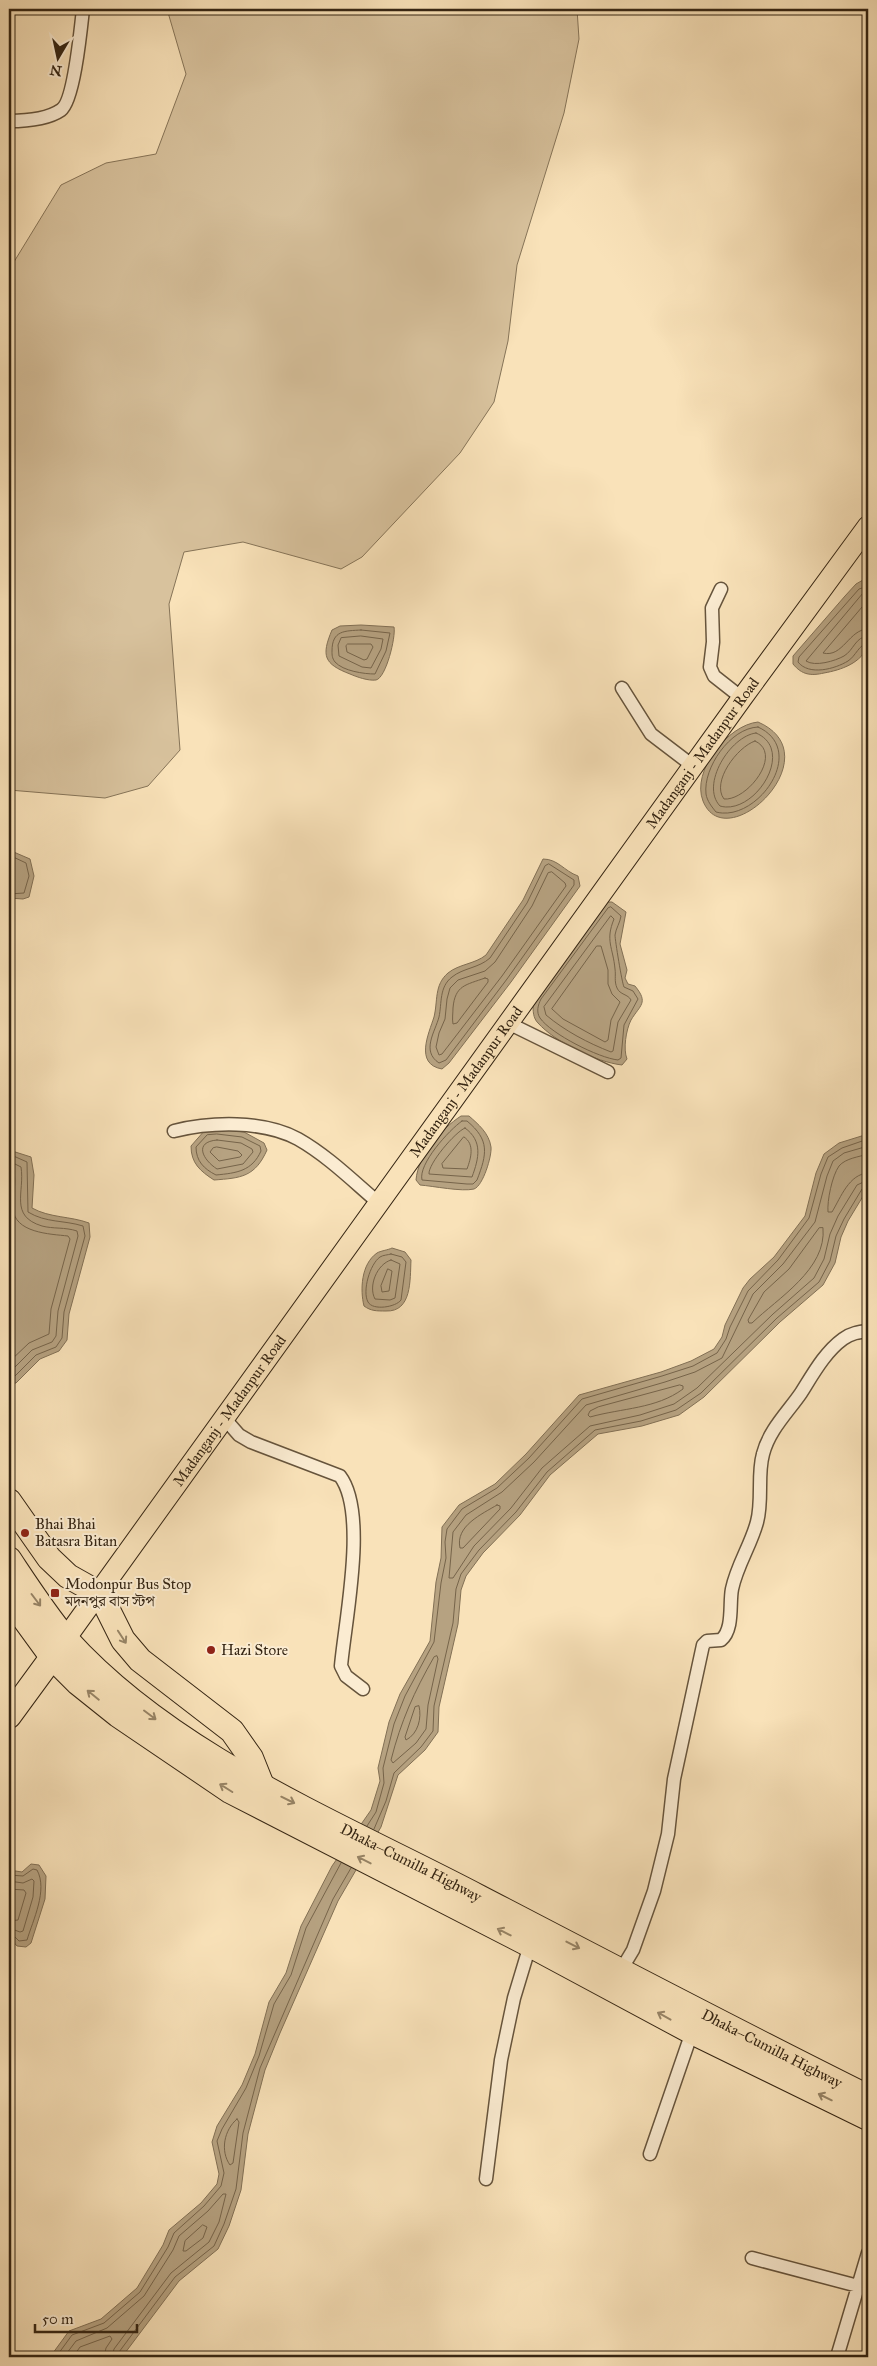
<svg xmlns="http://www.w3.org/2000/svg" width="877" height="2366" font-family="'IM FELL Great Primer','Noto Serif Bengali',serif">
  <rect width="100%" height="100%" fill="#f9e2b9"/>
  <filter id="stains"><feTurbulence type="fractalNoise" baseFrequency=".004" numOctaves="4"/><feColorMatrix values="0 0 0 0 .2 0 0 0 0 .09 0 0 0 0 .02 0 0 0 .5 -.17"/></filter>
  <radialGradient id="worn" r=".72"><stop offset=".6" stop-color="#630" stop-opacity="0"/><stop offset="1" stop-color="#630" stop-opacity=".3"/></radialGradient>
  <path fill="#d8c29d" stroke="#867458" d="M167 9H577L579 39 564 113 517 265 508 341 494 402 460 453 362 557 341 569 243 542 184 552 169 604 180 750 148 786 105 798 9 790V270L61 185 106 163 156 154 186 74Z"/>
  <path fill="#b6a281" stroke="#827055" d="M863 580 868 582C868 595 871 635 868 645 862 663 841 670 824 673 811 676 802 675 793 664V656L845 596 856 584Z
    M361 625 394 627C396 637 386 678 376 680 368 681 357 677 350 674 324 664 321 656 332 630L340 626Z
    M758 722C834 755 726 859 703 801 691 771 728 725 758 722Z
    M9 850 30 859 34 876 29 897 23 899 9 898Z
    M543 859C558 859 564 871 578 876L580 886 511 982 449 1063 442 1069C414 1064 429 1033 434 1017 438 1001 434 985 448 973 459 964 475 964 486 955L523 900Z
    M606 902H612L626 912 620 944 627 970 625 978 628 984 635 986C649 1003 640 1005 631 1020 626 1030 623 1049 627 1059L622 1065C596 1062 555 1042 538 1023 533 1018 533 1011 533 1004Z
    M461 1116H469C478 1124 489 1133 491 1147 492 1156 483 1186 474 1189 462 1192 433 1186 420 1185L416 1180C418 1155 441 1129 461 1116Z
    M218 1129 244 1132 264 1143 267 1150C255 1177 241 1178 214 1180 200 1171 191 1163 191 1146L205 1130Z
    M868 1134V1188L848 1221 841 1237 835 1263 823 1285 780 1322 704 1397 679 1415 642 1426 598 1434 550 1475 520 1515 483 1553 466 1576 461 1590 458 1624 439 1707 438 1732 425 1750 398 1775 381 1827 338 1901 280 2033 265 2070 248 2134 241 2190 229 2226 218 2249 179 2281 122 2357H50L69 2331 101 2319 137 2288 163 2245 169 2230 201 2203 217 2184 219 2174 212 2142 217 2126 242 2085 255 2054 269 2002 286 1973 301 1926 332 1866 371 1810 380 1781 378 1768 389 1722 400 1694 430 1641 436 1582 441 1558 442 1527 459 1505 495 1484 526 1454 579 1395 661 1372 691 1361 714 1349 722 1337 725 1325 743 1288 750 1279 774 1257 805 1216 816 1173 824 1154 839 1143Z
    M9 1150 31 1157 34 1175 32 1208C50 1218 70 1216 89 1223L90 1237 69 1314 67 1340 59 1351 40 1359 16 1383 9 1384Z
    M392 1248 405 1252 411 1260C410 1280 412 1312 386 1311 376 1311 371 1311 364 1306 360 1290 361 1264 377 1253 380 1251 388 1250 392 1248Z
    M31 1864 39 1865 46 1876 45 1899 31 1943 26 1947 17 1946 9 1937V1870L22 1872Z"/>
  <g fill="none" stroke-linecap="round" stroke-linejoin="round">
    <path stroke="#76644a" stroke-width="1" d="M868 586 859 589 799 657 798 662C809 676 835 669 848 661 856 656 859 644 868 643
      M868 593H863L806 661C815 667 835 661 844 656 854 650 855 637 868 636
      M868 600 823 653C843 658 849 629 868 629
      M361 630 390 633 386 651 375 674C364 674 343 671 335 662 332 658 332 655 332 651 332 630 345 631 361 630Z
      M361 636 383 639 381 649 371 668 362 667 339 656 338 645 341 638Z
      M348 644H371L373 647 367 659 364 660 347 652 346 646Z
      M758 727C809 750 757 823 716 812 712 807 707 801 706 794 703 768 730 728 758 727Z
      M756 733C797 750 754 816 720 806 700 785 730 736 756 733Z
      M755 741C784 754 747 801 724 799 711 782 737 747 755 741Z
      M9 855 26 863 29 876 24 893 9 894
      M549 864 574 880V885L507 979 446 1060 439 1063C421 1051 435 1032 439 1017 442 1003 439 987 452 977 463 968 479 968 490 958L527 903 545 866Z
      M552 872 565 883 566 886 502 976 442 1054 439 1055 436 1047 439 1033 445 1019 447 999 450 988 458 980 485 971 495 962 532 906 548 873Z
      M611 907 621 916C620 923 616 928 615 935 615 940 622 983 624 987L633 991 638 999 624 1025 621 1058 618 1060C599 1058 551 1034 540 1018 536 1012 538 1005 541 999L608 908Z
      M611 916 614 919C605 941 613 947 615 969 616 976 614 981 617 988 620 995 628 994 631 1000L618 1022 613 1051 611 1052C588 1043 565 1031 546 1015L544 1007Z
      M597 946H601L608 970V984L612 994 620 1002 611 1020 608 1040 605 1042 563 1019 552 1009Z
      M485 978 488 979V982L457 1023 453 1024C452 1019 453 1013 453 1008 455 985 466 985 485 978Z
      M462 1121H467C490 1140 487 1154 477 1180L473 1184H467L422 1180C418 1164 449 1130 462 1121Z
      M465 1128C483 1141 479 1158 472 1177L429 1174C428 1164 455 1132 465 1128Z
      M217 1134 242 1137 260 1146 261 1151C252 1171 237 1173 216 1175 204 1169 196 1161 196 1147L207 1135Z
      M464 1137C475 1144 471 1158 467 1169L443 1168 442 1164Z
      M217 1140 241 1143 252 1149 253 1152 243 1164 217 1169C203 1160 193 1142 217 1140Z
      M868 1146 844 1153 833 1161 827 1176 815 1222 783 1264 753 1294 722 1358 695 1372 665 1382 586 1405 534 1462 502 1492 466 1515 453 1532 449 1578H453L474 1546 511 1508 542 1468 590 1426 640 1415 674 1404 697 1388 773 1314 814 1278 824 1259 830 1234 838 1216 857 1185 868 1180
      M217 1147 238 1151 242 1155 240 1157 219 1161 210 1152 213 1148Z
      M9 1154 27 1162 28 1212C46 1223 64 1220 83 1226L85 1236 64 1312 62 1338 56 1347 36 1355 13 1378 9 1379
      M868 1154C859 1157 846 1158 839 1166 832 1176 827 1201 828 1212H832C841 1197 849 1174 868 1173
      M9 1161 21 1167C25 1192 9 1216 42 1226 53 1229 65 1227 77 1231L78 1236 58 1311 56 1336 52 1342 32 1350 9 1373
      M9 1168 14 1172C16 1184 13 1196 13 1208 14 1233 50 1234 68 1236L70 1239 51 1309 49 1334 29 1343 9 1362
      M823 1228C827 1269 778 1298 752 1323H749L748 1320 764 1292 789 1269 819 1228Z
      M391 1254 402 1257 406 1262 401 1300C396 1307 373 1311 368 1302 362 1291 370 1264 380 1257 383 1255 388 1255 391 1254Z
      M391 1260 400 1264 395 1298 390 1300 375 1299C368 1286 377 1264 391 1260Z
      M388 1269 392 1271 389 1291 382 1292 381 1286Z
      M680 1385 683 1386V1389C656 1409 622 1408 590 1417L588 1415 590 1411 598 1407Z
      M497 1505 500 1506V1509L463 1548H460C455 1526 482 1514 497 1505Z
      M437 1656 438 1659 428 1705 426 1729 416 1743 393 1763 391 1760C401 1721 414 1692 434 1657Z
      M419 1706C422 1718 418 1734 406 1740L405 1737 415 1707Z
      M367 1826 376 1812 384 1783 383 1768 394 1724 405 1696 434 1642 441 1583 446 1558 445 1542 447 1529 462 1509 497 1488 529 1458 582 1399 662 1376 693 1366 717 1353 726 1339 730 1327 748 1291 778 1260 809 1218 821 1174 828 1157 842 1148 868 1139
      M374 1829 386 1801 394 1773 421 1747 433 1731 434 1706 453 1623 456 1589 461 1574 479 1550 516 1512 547 1472 595 1430 641 1421 676 1410 701 1393 777 1318 819 1282 830 1261 836 1236 844 1219 862 1189 868 1187
      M9 1875 23 1876 33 1869 37 1870C48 1890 33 1920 27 1940L19 1941 13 1935 9 1934
      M9 1881 23 1883 32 1879 34 1881 33 1897 23 1931 20 1932 9 1928
      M9 1889 24 1890 26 1893 18 1920 9 1921
      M237 2119 239 2122 233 2163 230 2165C220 2151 224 2130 237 2119Z
      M203 2225 207 2227 203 2238 186 2251H183L185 2241Z
      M56 2357 72 2335 104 2323 140 2292 168 2247 174 2233 204 2206 221 2186 224 2173 217 2141 222 2129 246 2088 259 2056 274 2004 291 1975 306 1928 341 1863
      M64 2357 76 2341 107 2328 144 2296 173 2250 179 2236 208 2211 223 2194H226L219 2222 209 2242 171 2273 114 2349 112 2357
      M73 2357 80 2347 110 2336 112 2339 106 2348 104 2357
      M118 2357 119 2352 175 2277 214 2246 224 2224 236 2189 243 2133 260 2068 333 1899 351 1868"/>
    <defs>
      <path id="street" d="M9 121C24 121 48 119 61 110 74 101 81 27 83 9
        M721 589 712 608 713 642 710 667 714 676 742 698
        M622 688 651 734 693 766
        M510 1024 608 1072
        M174 1131C211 1122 263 1120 298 1139 328 1156 354 1182 380 1204
        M225 1419 239 1435 251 1442 340 1476C368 1513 345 1620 341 1666L346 1676 363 1689
        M621 1970 633 1950 654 1891 668 1834 674 1779 703 1645 707 1641 721 1640C734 1629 729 1604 732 1589 737 1565 751 1545 757 1522 763 1500 757 1475 763 1454 769 1430 788 1412 801 1393 813 1374 825 1352 843 1339 851 1333 859 1332 868 1331
        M650 2154 692 2032
        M486 2179 501 2060 514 1998 530 1945
        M752 2258 858 2286
        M837 2357 868 2253"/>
      <g id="primary">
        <path id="s1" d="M66 1638 742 698 868 526"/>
      </g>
      <g id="highway">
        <path d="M9 1501 49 1558 68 1576 100 1594 123 1640 140 1660 232 1731 251 1758 263 1788"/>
        <path id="s2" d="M9 1559C27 1586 45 1614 66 1639 172 1757 340 1824 479 1897 608 1964 737 2032 868 2097"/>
        <path d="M9 1598 52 1657 78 1683 118 1715 230 1791 530 1945 692 2032 868 2118"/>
        <path d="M9 1716 61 1645"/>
      </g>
    </defs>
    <use href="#street" stroke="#66543c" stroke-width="15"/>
    <use href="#primary" stroke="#352513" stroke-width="22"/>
    <use href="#highway" stroke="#352513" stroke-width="26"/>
    <use href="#street" stroke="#fbecd2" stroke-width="12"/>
    <use href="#primary" stroke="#f9e2b9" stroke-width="20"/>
    <use href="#highway" stroke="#f9e2b9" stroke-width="24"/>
  </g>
  <defs><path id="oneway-shaft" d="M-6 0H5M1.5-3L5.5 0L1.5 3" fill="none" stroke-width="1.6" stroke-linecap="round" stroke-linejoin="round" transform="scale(1.25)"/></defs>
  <g stroke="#978466">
    <use href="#oneway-shaft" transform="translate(36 1600) rotate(53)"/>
    <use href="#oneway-shaft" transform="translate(122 1637) rotate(57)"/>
    <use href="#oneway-shaft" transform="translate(93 1695) rotate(-141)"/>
    <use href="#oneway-shaft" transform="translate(150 1715) rotate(37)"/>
    <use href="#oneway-shaft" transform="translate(226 1788) rotate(-148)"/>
    <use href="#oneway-shaft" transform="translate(288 1800) rotate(26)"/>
    <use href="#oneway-shaft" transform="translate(364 1860) rotate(-153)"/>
    <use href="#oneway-shaft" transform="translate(504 1932) rotate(-153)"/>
    <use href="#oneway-shaft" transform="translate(573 1945) rotate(27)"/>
    <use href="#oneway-shaft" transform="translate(664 2016) rotate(-151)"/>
    <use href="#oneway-shaft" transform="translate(825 2097) rotate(-154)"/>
  </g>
  <g fill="#8f2418" stroke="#fbecd2" stroke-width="2">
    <circle cx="25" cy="1533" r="5"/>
    <rect x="50" y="1588" width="10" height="10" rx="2.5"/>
    <circle cx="211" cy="1650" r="5"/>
  </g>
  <g text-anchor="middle" stroke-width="4" stroke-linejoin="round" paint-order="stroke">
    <g font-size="15" fill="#352513" stroke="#fbecd2">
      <text dy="5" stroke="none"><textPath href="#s1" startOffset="1090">Madanganj - Madanpur Road</textPath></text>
      <text dy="5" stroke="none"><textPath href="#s1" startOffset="685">Madanganj - Madanpur Road</textPath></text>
      <text dy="5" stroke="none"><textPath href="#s1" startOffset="280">Madanganj - Madanpur Road</textPath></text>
      <text dy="5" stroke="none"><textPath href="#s2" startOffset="512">Dhaka–Cumilla Highway</textPath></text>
      <text dy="5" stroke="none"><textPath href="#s2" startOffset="918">Dhaka–Cumilla Highway</textPath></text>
    </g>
    <g font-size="15" fill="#352513" stroke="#fbecd2" text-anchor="start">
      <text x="35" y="1529">Bhai Bhai<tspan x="35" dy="17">Batasra Bitan</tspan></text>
      <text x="65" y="1589">Modonpur Bus Stop<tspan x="65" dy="17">মদনপুর বাস স্টপ</tspan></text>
      <text x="221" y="1655">Hazi Store</text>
    </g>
  </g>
  <rect width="877" height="2366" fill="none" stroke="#f9e2b9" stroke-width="30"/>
  <rect x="10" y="10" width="857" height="2346" fill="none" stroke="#352513" stroke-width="2.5"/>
  <rect x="15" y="15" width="847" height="2336" fill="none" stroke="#352513"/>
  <g transform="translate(58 58) rotate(189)" stroke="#fbecd2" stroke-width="4" paint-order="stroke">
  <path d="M0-4L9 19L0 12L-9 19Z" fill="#352513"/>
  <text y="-8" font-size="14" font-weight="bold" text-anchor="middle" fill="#352513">N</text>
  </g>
  <path d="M35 2324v8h102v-8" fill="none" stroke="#352513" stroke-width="2.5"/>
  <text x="42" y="2324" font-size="15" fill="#352513" stroke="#fbecd2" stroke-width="4" paint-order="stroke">50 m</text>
  <rect width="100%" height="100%" filter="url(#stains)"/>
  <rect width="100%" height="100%" fill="url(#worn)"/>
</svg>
